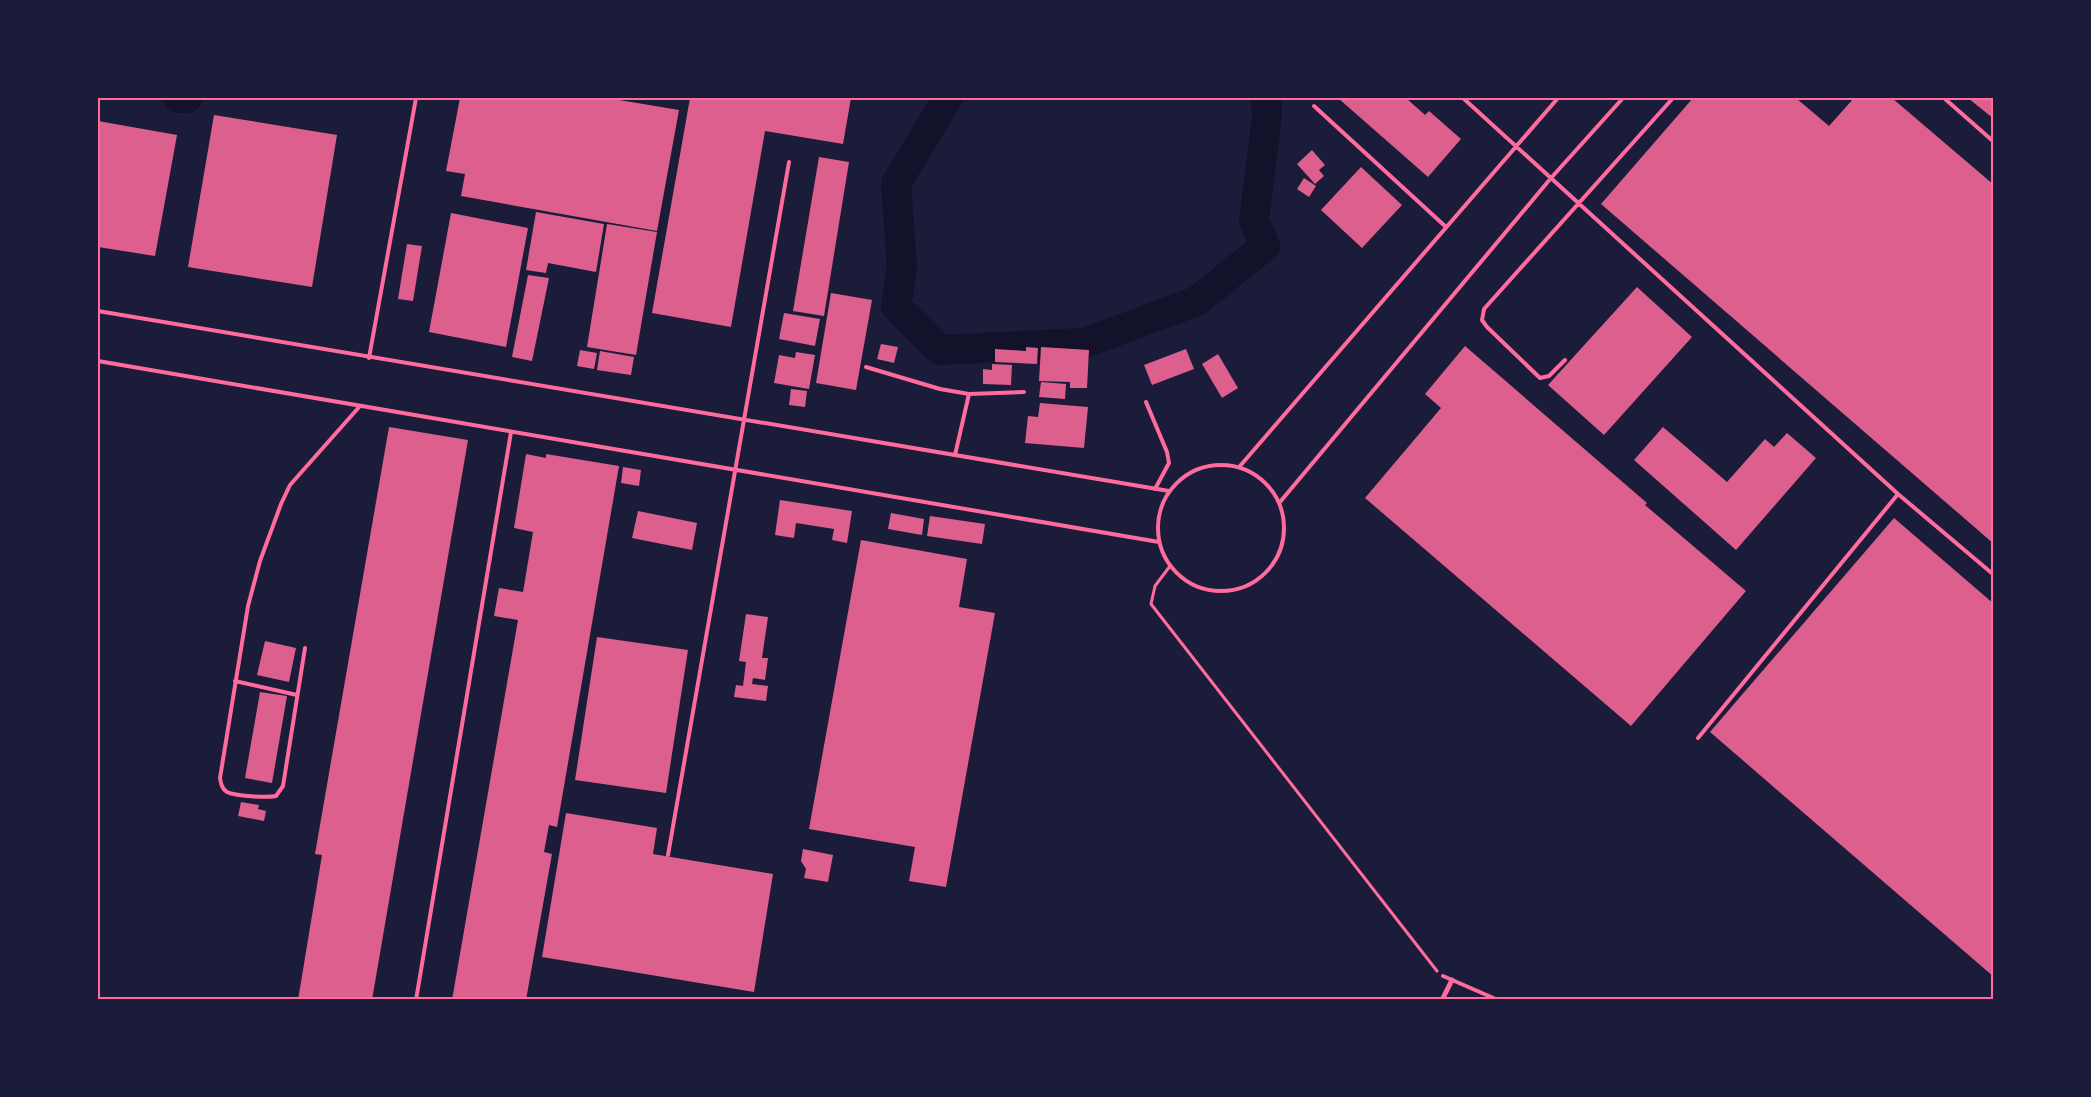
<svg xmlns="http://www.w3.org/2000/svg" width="2091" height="1097" font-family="'PT Sans Narrow',sans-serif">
  <rect width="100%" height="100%" fill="#1b1b3a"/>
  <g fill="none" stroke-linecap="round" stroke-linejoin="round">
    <path stroke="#12122b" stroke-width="30" d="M178 98H187
      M948 98 896 183 902 267 896 306 940 350 1085 343 1197 301 1265 246 1254 221 1267 117 1266 98"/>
  </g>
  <path fill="#dd5f8e" d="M460 98H607L679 110 657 231 461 196 465 174 446 171Z
    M690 98H851L843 144 765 131 731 327 652 313Z
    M1338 98H1406L1425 115 1429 111 1461 139 1428 177Z
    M1693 98H1796L1829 126 1854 98H1892L1994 185V544L1601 204Z
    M1968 98H1994V119Z
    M214 115 337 135 312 287 188 267Z
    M98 121 177 135 155 256 98 247Z
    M1312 150 1325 165 1319 170 1324 176 1315 184 1297 164Z
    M819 157 849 162 824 316 793 311Z
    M1361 167 1402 205 1362 248 1321 210Z
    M1304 178 1316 186 1309 197 1297 189Z
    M536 212 604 224 596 272 548 263 546 273 526 270Z
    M451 213 528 228 506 347 429 332Z
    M607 224 657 232 636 355 587 347Z
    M407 244 422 246 413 301 398 299Z
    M528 275 549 278 532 361 512 357Z
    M1637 287 1692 337 1604 435 1548 385Z
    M831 293 872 300 856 390 816 383Z
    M784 313 820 319 815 346 779 339Z
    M881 344 898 347 894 363 877 359Z
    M1465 346 1647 503 1645 505 1746 591 1631 726 1365 498 1441 408 1425 394Z
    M1026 347 1038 348 1037 364 995 362V349L1026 351Z
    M1041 347 1089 350 1087 388H1070V382L1039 381Z
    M1186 349 1194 369 1152 385 1144 365Z
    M580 350 597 353 594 369 577 366Z
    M600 351 634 357 631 375 597 370Z
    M796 352 815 355 809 389 774 383 779 355 795 358Z
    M1218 354 1238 388 1222 398 1202 364Z
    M992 364 1012 365 1011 385 983 384V369L992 370Z
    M1041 382 1066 384 1065 399 1039 397Z
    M791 389 807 391 805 407 789 405Z
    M1040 403 1088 407 1084 448 1025 443 1028 416 1038 417Z
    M389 427 468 440 372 1000H298L322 855 315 854Z
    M1663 427 1727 482 1765 439 1774 447 1787 433 1816 458 1736 550 1634 460Z
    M526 454 546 458V454L619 466 557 827 549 825 544 852 552 854 526 1000H452L518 620 494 616 499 588 523 592 533 532 514 528Z
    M623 467 641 470 639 486 621 483Z
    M780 500 852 511 847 543 832 540 834 529 796 523 794 538 775 535Z
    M638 511 697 523 692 550 632 538Z
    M891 513 924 519 922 535 888 529Z
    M930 516 985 524 982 544 927 536Z
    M1894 518 1994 604V977L1710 732Z
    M861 540 967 559 959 607 995 613 946 887 909 881 915 847 809 829Z
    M746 614 768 617 762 658H768L765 680 753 678 752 684 768 686 766 701 734 697 736 685 743 686 746 662 739 661Z
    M597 637 688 650 666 793 575 780Z
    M265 641 296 648 289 682 257 675Z
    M260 692 287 696 272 783 245 778Z
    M241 802 259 805 258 809 266 811 264 821 238 816Z
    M566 813 657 828 653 854 773 874 754 992 542 957Z
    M803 849 833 855 828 882 804 878 806 869 801 861Z"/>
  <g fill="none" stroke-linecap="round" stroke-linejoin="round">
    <path stroke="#ff6b9d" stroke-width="3" d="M1170 566 1155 586 1151 604 1437 971"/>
    <path stroke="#ff6b9d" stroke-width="4" d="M1463 98 1898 494 1994 575
      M1944 98 1994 142
      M1314 106 1446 227
      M98 311 1169 491
      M369 358 416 98
      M1565 360 1549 376 1540 378 1487 327 1482 320 1484 309 1673 98
      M98 361 1159 542
      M866 367 940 389 969 394 1024 392
      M1146 402 1167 452 1169 463 1155 489
      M955 455 969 394
      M1158 528a63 63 0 1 1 126 0a63 63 0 1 1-126 0Z
      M1240 466 1558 98
      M1280 502 1551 178 1623 98
      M305 648 283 786 276 796C267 798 235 796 227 792 222 789 221 784 220 778L248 606 260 561 281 504 290 485 360 406
      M235 681 297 695
      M1698 738 1898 494
      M668 855 789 162
      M1443 976 1498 1000
      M416 1000 511 432"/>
    <path stroke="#ff6b9d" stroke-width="5" d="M1442 1000 1452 980"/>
  </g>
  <rect width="2091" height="1097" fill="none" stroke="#1b1b3a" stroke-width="198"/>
  <rect x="99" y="99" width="1893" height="899" fill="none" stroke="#ff6b9d" stroke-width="2"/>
</svg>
